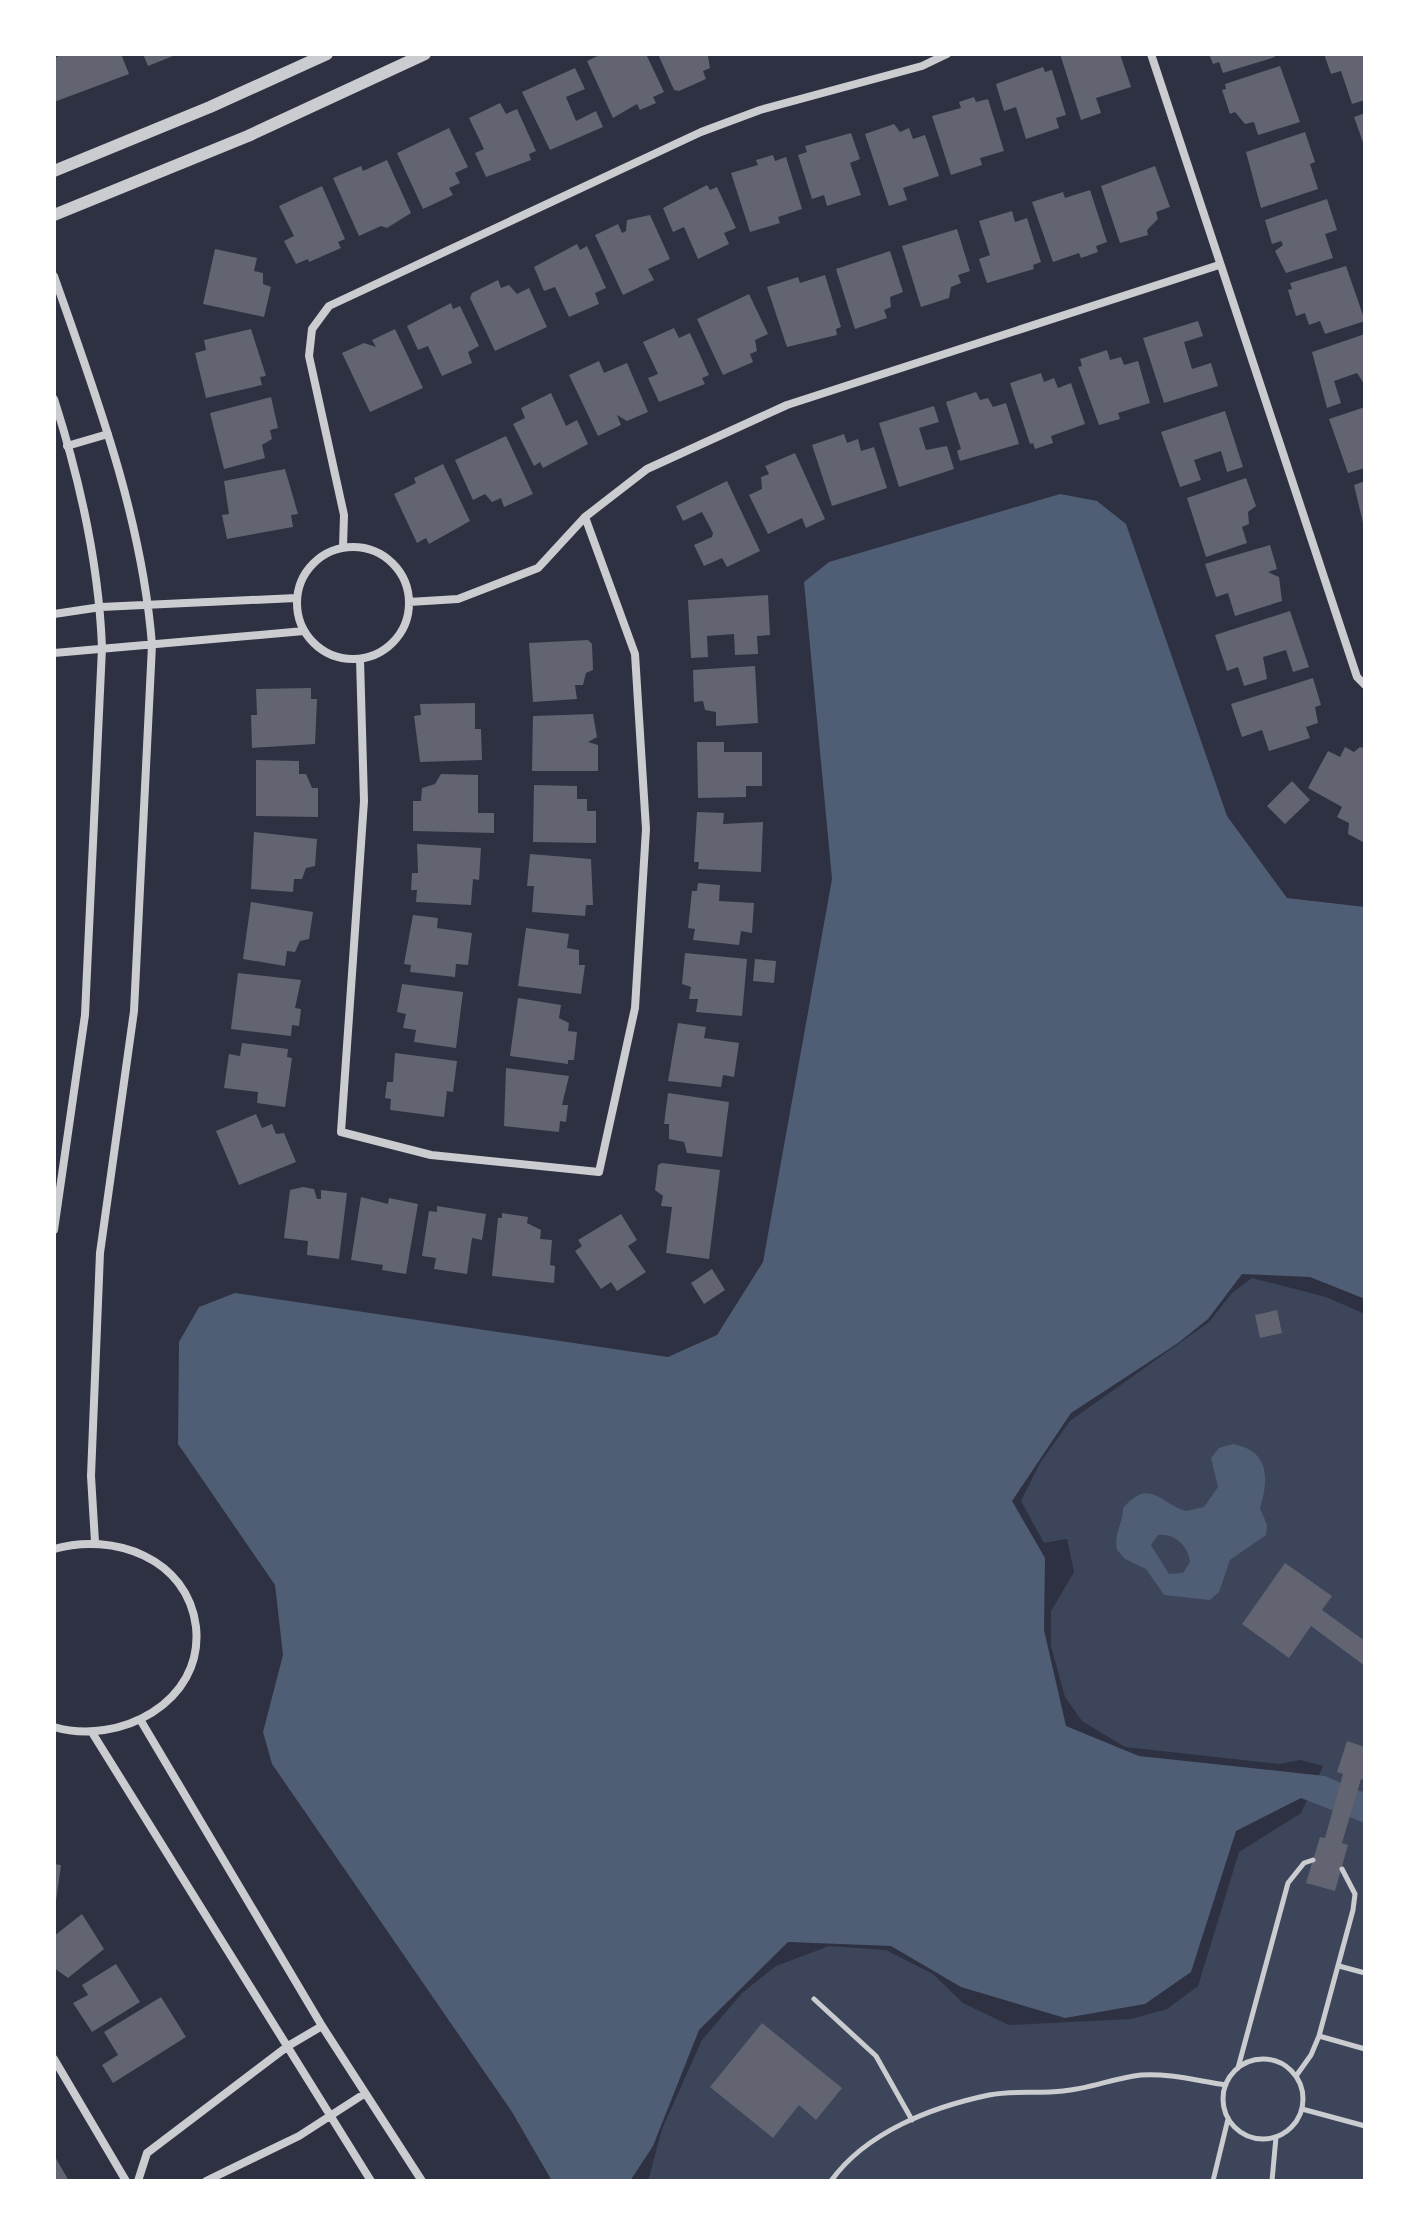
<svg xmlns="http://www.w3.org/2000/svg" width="1419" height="2235" font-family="Ubuntu,sans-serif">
  <rect width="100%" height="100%" fill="#2d3142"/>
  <path fill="#3c4559" d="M1252 1278 1326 1297 1365 1314V2181H648L662 2129 702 2040 742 1993 776 1966 829 1946 886 1950 933 1974 963 2003 1009 2025 1131 2019 1167 2009 1198 1986 1239 1852 1301 1813 1323 1766 1300 1760 1279 1764 1125 1747 1082 1721 1065 1697 1051 1646V1611L1074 1572 1067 1539 1044 1543 1021 1501 1040 1463 1070 1421 1209 1322 1232 1293Z"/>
  <path fill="#4f5d75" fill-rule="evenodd" d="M1060 494 1097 501 1126 524 1227 816 1287 898 1365 907V1299L1310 1277 1242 1274 1208 1319 1178 1343 1071 1413 1012 1501 1045 1558 1044 1630 1066 1726 1139 1756 1325 1776 1365 1793V1823L1301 1798 1236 1831 1191 1972 1145 2004 1065 2018 961 1987 891 1946 788 1942 699 2030 653 2146 630 2181H552L512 2112 272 1764 263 1732 283 1655 275 1585 178 1444 179 1342 199 1307 235 1293 668 1357 717 1335 763 1262 832 879 804 582 829 562Z
    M1233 1444C1270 1451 1269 1479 1260 1508L1267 1525 1266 1535 1230 1560 1219 1592 1210 1600 1164 1595 1146 1569 1125 1559 1117 1550C1113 1534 1123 1524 1123 1508 1150 1477 1159 1503 1186 1511L1204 1507 1218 1487 1211 1458 1219 1448ZM1158 1535C1174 1533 1188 1545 1190 1562L1183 1573 1169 1574 1151 1545Z"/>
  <path fill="#626471" d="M63 54H121L129 74 54 102V58Z
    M143 54H178L148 66Z
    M602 54H646L664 92 653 97 656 103 640 110 637 104 613 118 587 61Z
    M658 54H713L708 56 710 68 703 71 706 79 679 91 674 90Z
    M1060 54H1120L1131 87 1096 98 1101 113 1081 120Z
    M1209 54H1274L1275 57 1223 73 1219 62 1213 64Z
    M1324 54H1365V100L1352 104 1341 71 1331 74Z
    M1280 66 1300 122 1258 135 1254 122 1245 124 1235 112 1230 114 1222 90 1226 89 1225 84Z
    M1043 67 1045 72 1052 70 1066 115 1056 118 1059 128 1026 139 1016 107 1004 111 996 84Z
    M575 68 585 89 566 97 576 121 596 111 603 127 550 150 522 92Z
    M974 97 976 102 988 99 1004 151 980 158 982 165 951 175 932 116 961 108 959 102Z
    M500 103 506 114 517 109 536 151 529 154 531 160 486 177 475 153 484 149 469 118Z
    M1365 113V148L1354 117Z
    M894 124 900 132 909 128 913 139 925 135 939 176 903 188 907 200 889 206 865 134Z
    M449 128 468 167 455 173 460 183 449 188 453 195 423 209 397 153Z
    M1305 132 1315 162 1310 164 1318 189 1261 208 1246 152Z
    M851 133 860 159 850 163 861 195 827 206 824 195 812 199 798 155 807 152 805 146Z
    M773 155 775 161 786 157 802 209 778 217 780 223 750 232 731 173 758 165 756 160Z
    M387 160 411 213 387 228 381 226 359 236 333 178 361 166 363 171Z
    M1155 166 1170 207 1156 212 1158 219 1147 230 1148 235 1120 243 1101 186Z
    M707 185 710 190 717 187 736 228 724 233 729 244 698 259 684 227 673 232 663 208Z
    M322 186 345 239 338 242 341 248 309 262 308 259 296 264 284 241 294 236 279 206Z
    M1090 190 1107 242 1096 246 1098 252 1081 258 1079 253 1053 262 1032 202 1063 192 1065 198Z
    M1327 199 1337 230 1325 234 1333 258 1286 273 1275 251 1283 245 1281 241 1272 244 1265 220Z
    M1012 211 1015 222 1027 218 1041 262 1033 265 1034 269 987 283 979 259 990 255 979 221Z
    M650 215 670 259 648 269 654 280 623 295 595 235 618 224 622 233 626 231 627 220Z
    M957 229 970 271 958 275 961 283 951 287 949 298 921 307 902 246Z
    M577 244 580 250 587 246 606 288 595 293 599 304 569 317 555 287 544 291 534 267Z
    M215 249 257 258 254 271 263 273V284L271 287 264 317 203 304Z
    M890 251 903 292 890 297 891 307 884 310 887 318 855 329 836 269Z
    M1346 266 1365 321 1325 334 1320 321 1309 325 1305 313 1296 316 1288 290 1292 289 1290 283Z
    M825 275 841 327 836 329 837 335 787 347 767 287 798 277 800 283Z
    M498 280 501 288 509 285 517 294 529 288 547 327 495 351 470 298 472 293Z
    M749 294 768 334 755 340 757 351 750 354 753 362 723 375 697 319Z
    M451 303 453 309 460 306 479 346 468 352 472 363 442 376 428 346 418 350 407 326Z
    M1198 321 1203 336 1184 342 1192 369 1211 363 1218 386 1164 403 1143 338Z
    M674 328 679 338 690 333 709 375 702 378 705 384 659 402 648 378 658 374 643 342Z
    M251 329 266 376 260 377 262 385 206 398 195 353 206 350 204 340Z
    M395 329 423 388 370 412 342 353 364 343 376 347 372 340Z
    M1365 334V385L1357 373 1334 381 1341 403 1327 408 1312 352Z
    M1107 350 1110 360 1121 357 1124 365 1138 361 1150 403 1118 413 1120 419 1099 425 1078 367 1082 366 1080 359Z
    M599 361 604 373 627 363 648 412 627 421 617 415 621 425 598 436 569 375Z
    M1041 373 1044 382 1054 378 1058 388 1071 383 1085 424 1051 436 1053 443 1035 449 1033 443 1030 444 1010 383Z
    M976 392 980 400 988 398 993 407 1006 403 1019 444 960 461 957 451 961 449 946 402Z
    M551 393 566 426 577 420 588 444 543 468 540 462 534 466 513 424 525 418 521 408Z
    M271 397 278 428 270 430 272 439 262 445 265 458 224 469 210 413Z
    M934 406 939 422 919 428 926 450 947 446 954 469 899 487 879 423Z
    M1365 407V468L1348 473 1329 419Z
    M1225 411 1243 467 1227 472 1221 451 1194 460 1201 480 1180 487 1161 432Z
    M844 434 847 443 858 439 861 451 874 447 887 488 832 506 812 445Z
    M506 436 533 494 504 507 501 498 492 502 485 494 473 500 455 460Z
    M795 453 825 519 806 528 802 518 768 534 749 495 762 489 761 477 769 474 765 466Z
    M443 464 470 521 429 544 426 538 417 543 394 494 416 483 414 478Z
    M285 469 298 514 291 515 293 527 227 539 222 515 229 514 224 481Z
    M1246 478 1256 506 1248 512 1249 524 1242 527 1247 543 1206 557 1187 498Z
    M727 481 760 551 727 567 722 558 704 566 694 545 712 537 713 533 702 512 683 521 676 506Z
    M1365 481V527H1364L1354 485Z
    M1270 545 1277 569 1268 572 1279 577 1282 601 1235 616 1228 593 1216 597 1205 564Z
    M768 595 770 635 757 636 758 654 735 655 734 634 707 636 708 657 691 658 688 600Z
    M1290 611 1309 667 1293 672 1286 650 1263 657 1267 679 1244 686 1238 667 1227 671 1215 635Z
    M588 640 592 644 593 670 586 673 583 685H575L577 699 533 702 529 643Z
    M755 666 758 723 716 726V712L705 710 703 701 694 702 693 670Z
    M1313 678 1321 705 1315 707 1318 723 1306 727 1310 738 1269 751 1262 730 1242 737 1231 704Z
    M311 688V699H317L315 744 252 748 251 715H257L256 689Z
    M475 703V729H481L482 760 420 762 414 716 421 715 420 704Z
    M593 714 597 737 588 742 598 745V771H532L533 716Z
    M697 742H724V752H762V786H746V797L698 798Z
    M1345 747 1354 752 1360 747 1365 749 1363 842 1348 834 1349 823 1337 817 1342 807 1308 788 1328 751 1340 757Z
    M256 760 299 761V774H306L312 788H318V817L256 816Z
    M441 774 478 775V813H494V833L413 831V801H421L422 788 435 784Z
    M1292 781 1310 800 1285 824 1267 806Z
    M534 785 577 786V799H587V811H596V843L533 842Z
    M697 812 724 813 723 824 763 822 761 872 698 869 699 862H694Z
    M254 832 317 839 315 866 306 868 302 879H294L293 892 251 889Z
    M417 844 481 848 479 880 473 879 471 905 416 902 417 890H411L412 873H418Z
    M530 854 591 859 593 905H586L585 916 532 912 534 886H527Z
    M698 883 720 885 719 901 754 903 752 933 741 931 739 945 693 940 695 929 688 928 692 891H697Z
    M251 902 313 912 309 939 300 941 295 952 287 951 285 966 243 959Z
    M413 915 438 918 437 928 472 933 468 965 456 964 455 977 410 972 411 965 404 964Z
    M526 928 569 934 567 948 579 950V965H585L581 994 518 986Z
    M685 953 747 959 742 1016 696 1012 698 999H689L691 987 682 984Z
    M755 959 776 961 774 983 753 981Z
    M238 973 301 980 295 1008 301 1009 299 1026 292 1025 291 1036 231 1029Z
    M402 984 463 992 456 1048 414 1042 416 1030 403 1028 406 1014 397 1012Z
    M518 998 561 1005 559 1018 569 1023 568 1031 577 1032 574 1060H568V1064L510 1056Z
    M678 1023 706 1027 704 1038 739 1043 734 1077 723 1075 721 1087 668 1081Z
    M242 1043 288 1049 287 1057 292 1058 285 1107 257 1103 258 1092 224 1088 229 1054 240 1056Z
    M395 1053 457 1061 453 1092 447 1091 444 1117 390 1110 391 1099 385 1098 387 1082H393Z
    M506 1068 569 1076 562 1105H568L566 1122 560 1121 559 1132 504 1126Z
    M668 1093 729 1102 722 1157 687 1153 684 1142 669 1139V1124H664Z
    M256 1114 262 1128 272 1124 276 1134 284 1133 296 1162 239 1185 216 1131Z
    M662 1163 720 1170 709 1259 666 1253 672 1207 661 1206 663 1196 655 1190 658 1165Z
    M303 1187 314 1189 317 1199H321V1190L347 1193 339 1259 307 1255 308 1241 284 1238 290 1190Z
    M361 1197 388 1204 389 1198 418 1204 406 1274 382 1270 383 1265 351 1260Z
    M437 1206 486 1214 482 1240 472 1238 467 1274 434 1269 436 1258 422 1256 429 1211 437 1212Z
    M502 1213 528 1217 527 1223 541 1230 540 1239 552 1240 550 1265 555 1266 554 1283 492 1276 498 1218H502Z
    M621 1214 637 1240 628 1246 646 1272 617 1291 611 1282 601 1289 575 1251 582 1246 578 1240Z
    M712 1269 725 1290 704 1304 691 1283Z
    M1277 1310 1282 1333 1260 1338 1255 1315Z
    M1285 1563 1332 1596 1322 1610 1365 1641V1666L1311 1626 1289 1658 1242 1624Z
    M1347 1741 1365 1747V1780L1361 1779 1342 1843 1348 1845 1335 1891 1306 1883 1320 1837 1325 1838 1343 1774 1337 1772Z
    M54 1864 61 1865 56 1901 54 1900Z
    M82 1914 104 1949 68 1978 54 1968V1936Z
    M116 1964 140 2002 92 2032 73 2003 88 1995 82 1985Z
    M161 1997 186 2037 113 2083 102 2065 118 2055 104 2032Z
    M762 2023 842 2088 816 2120 799 2105 773 2138 710 2087Z
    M54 2155 69 2181H54Z"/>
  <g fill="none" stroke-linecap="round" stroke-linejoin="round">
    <path stroke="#caccd0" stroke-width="5" d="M1339 1966 1365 1973
      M814 1999 876 2056 912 2120
      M1319 2036 1365 2049
      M1223 2099a40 40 0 1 1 80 0a40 40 0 1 1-80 0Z
      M1238 2068 1288 1883 1304 1863 1313 1860
      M1296 2076 1311 2055 1319 2036 1353 1910 1355 1894 1342 1869
      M1302 2109 1365 2126
      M831 2181C866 2132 932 2107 989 2095 1013 2090 1038 2094 1063 2091 1089 2089 1114 2078 1141 2075 1169 2073 1198 2081 1226 2085
      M1213 2181 1228 2119
      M1272 2181 1276 2137"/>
    <path stroke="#caccd0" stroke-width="8" d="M1151 54 1357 677 1365 685
      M54 276C96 396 142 517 152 645L134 1011 100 1253 91 1476 95 1542
      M54 399C79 477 99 566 102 648L85 1015 54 1230
      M67 446 108 434
      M343 547 344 515 309 356 312 329 329 306 701 132 760 110 922 66 947 54
      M297 603a56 56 0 1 1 112 0a56 56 0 1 1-112 0Z
      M409 602 458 599 538 568 585 517 647 469 787 405 1219 265
      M54 614 101 607 296 598
      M54 653 304 631
      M360 659 364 801 341 1132 431 1155 599 1172 635 1008 646 829 635 654 585 517
      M54 1549C113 1532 188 1558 196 1627 204 1703 118 1746 54 1727
      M141 1721 322 2026 422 2181
      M93 1734 371 2181
      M54 2059 126 2181
      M138 2181 147 2153 288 2046 322 2026
      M206 2181 299 2136 364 2094"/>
    <path stroke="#caccd0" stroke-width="12" d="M54 171 210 107 327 54
      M54 215 248 136 425 54"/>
  </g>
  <rect width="1419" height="2235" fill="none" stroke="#ffffff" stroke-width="112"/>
</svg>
